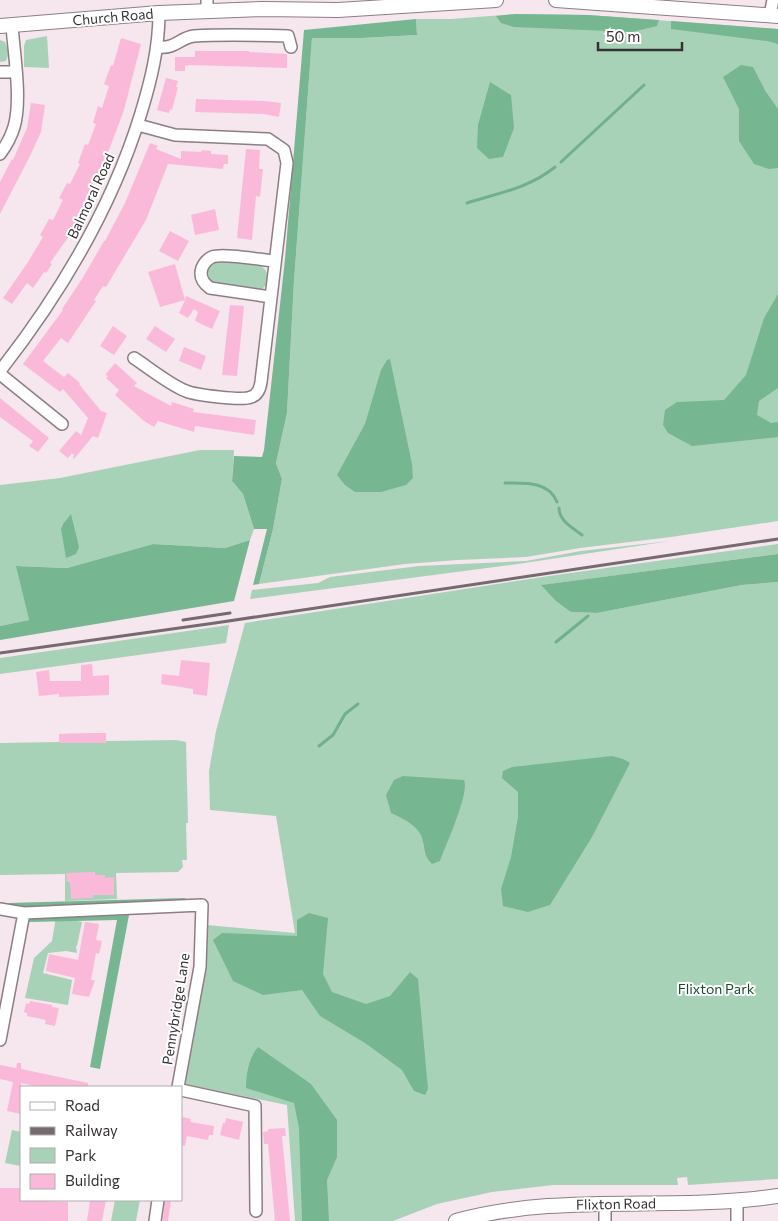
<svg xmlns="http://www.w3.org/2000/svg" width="778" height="1221" font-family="Commissioner,sans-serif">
  <rect width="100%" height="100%" fill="#f6e6ee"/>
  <path fill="#a8d2b8" d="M516 14 588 15 778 29V521L671 537 580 548 526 557 458 560 405 564 259 584 273 529 282 479 276 463 287 413 294 281 312 37 362 38 417 35 416 19H451Z
    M47 36 49 68 24 67V46L26 40Z
    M0 40 5 42C8 49 9 55 6 61L0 62Z
    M218 260 259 265C267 269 269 275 267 284L260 291 216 287 206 277C207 267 209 264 218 260Z
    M200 450H234L232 481 243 494 254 529 250 540 225 548 153 544 67 568 17 566 29 620 0 626V485L60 478Z
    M670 541 518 564 250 599 252 590 318 583 330 577 419 566 526 561 581 551Z
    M778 544V554L542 585 571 612 597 613 742 585 778 582V1179L688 1185 687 1177 677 1178 678 1185H553L492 1192 437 1204 393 1221H295L287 1105 184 1084 207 925 295 933 276 816 210 810 209 771 216 731 245 623 549 576Z
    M229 625 226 643 0 674V658Z
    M106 733V741L176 740 186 742 188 823H186L187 860H182L183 867 178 872 116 873 117 899 65 901V874L0 875V743L59 742V734Z
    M56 917 82 922 77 946H76L77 953 66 951 48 953 43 973 72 980 68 1005 25 998 34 958 52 941Z
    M12 1130 21 1132V1166L5 1163Z
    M115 1200H140L136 1221H111Z"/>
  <path fill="#76b791" d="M516 14 588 15 659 20 657 26 632 32 514 27 501 23 496 16Z
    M416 19 417 35 362 38H312L294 281 287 413 276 463 282 479 273 529 259 584 253 585 267 529H254L243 494 232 481 234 456 262 457 264 450 285 259 304 30Z
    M671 21 778 29V44L767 41 671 29Z
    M741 65 753 67 766 92 778 109V168L769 169 754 164 739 141V109L723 77Z
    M490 82 511 95 514 128 503 157 489 159 477 148 478 125Z
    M778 294V388L759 401 757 415 771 423 778 422V437L692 446 668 433 663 425 665 410 677 402 724 400 746 375 764 318Z
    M390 359 412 464 413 478 406 485 381 492H355L345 485 337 475 365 424 381 370 387 360Z
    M71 514 79 547 76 554 66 558 61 529 63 524Z
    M250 540 234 601 0 640V626L29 620 16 566 67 568 153 544 225 548Z
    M778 554V582L742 585 597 613 571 612 556 601 541 585Z
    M612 756 623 759 630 763 592 837 550 905 528 912 503 906 501 889 511 857 518 817V792L502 778 503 771 512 767Z
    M403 776 464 780C470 793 445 846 440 861L432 864C423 855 426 850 422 838 419 826 402 818 391 813L386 795 394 780Z
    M184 898 190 900 188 902 24 910 8 905 9 903Z
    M309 913 328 918 323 974 332 992 366 1004 390 996 410 972 418 979 428 1089 425 1095 414 1091 402 1070 365 1043 320 1016 302 990 263 995 233 981 213 940 222 933 297 936V920Z
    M129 915 100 1069 90 1067 117 920 29 922 26 918Z
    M258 1047 311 1084 337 1120V1157L327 1180 329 1221H302L299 1128 294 1103 246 1088C246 1074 249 1057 258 1047Z"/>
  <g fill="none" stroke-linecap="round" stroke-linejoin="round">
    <path stroke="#70b18b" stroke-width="3" d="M561 162 644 85
      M467 203C499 193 529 188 555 167
      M505 483C525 483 549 481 557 502
      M559 508C559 521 573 528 582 535
      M556 642 588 616
      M319 746 333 735 345 714 358 704"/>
  </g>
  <path fill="#fbb9da" d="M121 38 141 44 124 110 106 158H105L69 236 50 263 52 264 46 273 44 272 33 288 27 283 12 304 3 298 28 262 43 237 40 235 49 219 53 220 63 200 59 198 67 183 70 184 80 164 78 163 85 144 88 145 96 124 93 123 98 106 102 108 109 86 104 84 111 65 113 66Z
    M195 51H249V52L287 54V68L190 65 185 66V71H175V57H195Z
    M166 78 178 81 176 87H178L172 110 170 109 169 113 157 110Z
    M196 99 265 101 281 103 279 117 264 114 195 112Z
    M31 103 45 105 41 132 30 156 0 214V182L12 159 13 160 27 128Z
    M150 143 158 146 156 149 181 159V151L201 152 202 150 211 151V154L228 155V164H224L223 169 168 164 146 220 106 287 103 286 94 300 96 301 68 343 61 338 43 361 64 377 68 373 80 383 79 384 101 411 107 413 98 438 93 436 74 459 73 458 74 455 72 453 68 458 59 451 76 431 81 435 88 418 63 389 60 392 23 364 63 310 62 309 82 279 104 241H105L125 203Z
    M246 149 260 150 259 169H263L260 197 256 196 252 240 237 238Z
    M215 209 219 230 195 235 191 215Z
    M170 231 189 241 178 261 159 251Z
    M175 264 185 300 186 296 220 311 212 329 195 321 198 312 194 309 188 318 179 313 185 300 160 307 148 272Z
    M230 305 244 306 237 376 222 375Z
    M113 326 127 336 114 355 100 346Z
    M155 326 175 339 166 352 146 339Z
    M184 347 206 356 201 370 179 361Z
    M115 363 137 383 134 386 171 406 172 402 194 409 193 412 256 420 254 435 195 426 194 432 158 421 154 427 144 421 115 395 119 390 106 378 108 376 105 375Z
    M0 398 49 438 38 452 29 446 33 441 0 417Z
    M181 660 210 663 207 696 193 694V689L161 684 162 674 179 676Z
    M92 664 93 676 109 675V695L59 697V694L39 696 36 672 49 670 50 681H81V665Z
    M106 733V743H59V734Z
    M95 872V875H105V878L114 877V895H93V898L71 899 70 882H67L66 873Z
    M85 922 99 924 96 940 102 941 99 954 96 953 91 980H95L89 997 72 994 75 978 46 971 49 954 78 960Z
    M30 1001 52 1005V1007L59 1008 55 1026 45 1024 46 1020 27 1016V1013L24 1012 26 1003 29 1004Z
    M17 1063H21V1069L88 1083V1087H40L21 1083V1114L7 1111 13 1082 0 1079V1065L16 1068Z
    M183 1117 191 1119 190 1122 214 1126 213 1135H209L208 1140 187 1136 185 1146 181 1145V1120Z
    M226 1118 243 1122 239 1140 220 1135 223 1123H225Z
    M285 1128 286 1136H282L290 1221H275L268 1144H264L263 1132 268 1131V1129Z
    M0 1188H21V1200L68 1202V1221H0Z
    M90 1200H106L102 1221H87Z
    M165 1200H171L168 1221H163Z"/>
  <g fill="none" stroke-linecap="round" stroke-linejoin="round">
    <defs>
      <path id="minor" d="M207 0V11
        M770 15 773 0
        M158 47C176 49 179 38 194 36 225 34 257 35 288 36L291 47
        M0 72H15
        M0 154C6 146 11 137 14 127 22 100 14 54 12 26
        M271 297 210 288C203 283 199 277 202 268 204 263 208 259 212 257 223 253 262 260 275 261
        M134 358C148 367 170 385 186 391 195 395 243 401 251 397 258 395 260 389 261 382L287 163 284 150 268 139 175 135 138 125
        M0 371C61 293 112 208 141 113 151 80 159 48 159 13
        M0 374 62 424
        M0 909 24 913 0 1040
        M24 913 202 905 200 967 178 1087
        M181 1090 255 1106 256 1211
        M605 1205V1221
        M155 1221 158 1200
        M737 1221V1200"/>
      <path id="major" d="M556 0 778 16
        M0 26 159 13 263 9 338 10 496 0
        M456 1221C560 1192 672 1212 778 1196"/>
    </defs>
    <use href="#minor" stroke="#8c7e85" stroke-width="14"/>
    <use href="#major" stroke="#8c7e85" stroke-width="16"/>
    <use href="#minor" stroke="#fff" stroke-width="11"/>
    <use href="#major" stroke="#fff" stroke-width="14"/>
    <path stroke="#746a6f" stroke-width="3" d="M183 620 230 613
      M0 653 215 623 778 539"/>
  </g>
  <g text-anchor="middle" stroke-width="4" stroke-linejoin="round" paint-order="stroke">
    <g font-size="14" fill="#373134" stroke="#fff">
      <text transform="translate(113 17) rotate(-5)" y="5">Church Road</text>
      <text transform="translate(91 196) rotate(-65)" y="5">Balmoral Road</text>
      <text transform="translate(176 1009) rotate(-81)" y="5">Pennybridge Lane</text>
      <text transform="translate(616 1204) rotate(-1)" y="5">Flixton Road</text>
    </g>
    <g font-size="14" fill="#194b31" stroke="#fff">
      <text x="716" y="994">Flixton Park</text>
    </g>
  </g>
  <rect x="20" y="1086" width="162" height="115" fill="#ffffff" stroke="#afadae"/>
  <rect x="30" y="1102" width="25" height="8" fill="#ffffff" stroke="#afadae"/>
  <text x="65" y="1111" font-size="15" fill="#373134">Road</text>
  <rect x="30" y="1127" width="25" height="8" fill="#746a6f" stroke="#afadae"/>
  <text x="65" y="1136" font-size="15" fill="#373134">Railway</text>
  <rect x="30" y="1148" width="25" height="15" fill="#a8d2b8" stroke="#afadae"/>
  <text x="65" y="1161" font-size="15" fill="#373134">Park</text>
  <rect x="30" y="1174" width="25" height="15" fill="#fbb9da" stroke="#afadae"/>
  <text x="65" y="1186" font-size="15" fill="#373134">Building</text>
  <path d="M598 42v8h84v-8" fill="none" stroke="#373134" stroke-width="2.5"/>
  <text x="606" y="42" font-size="15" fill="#373134" stroke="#ffffff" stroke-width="4" paint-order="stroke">50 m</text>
</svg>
